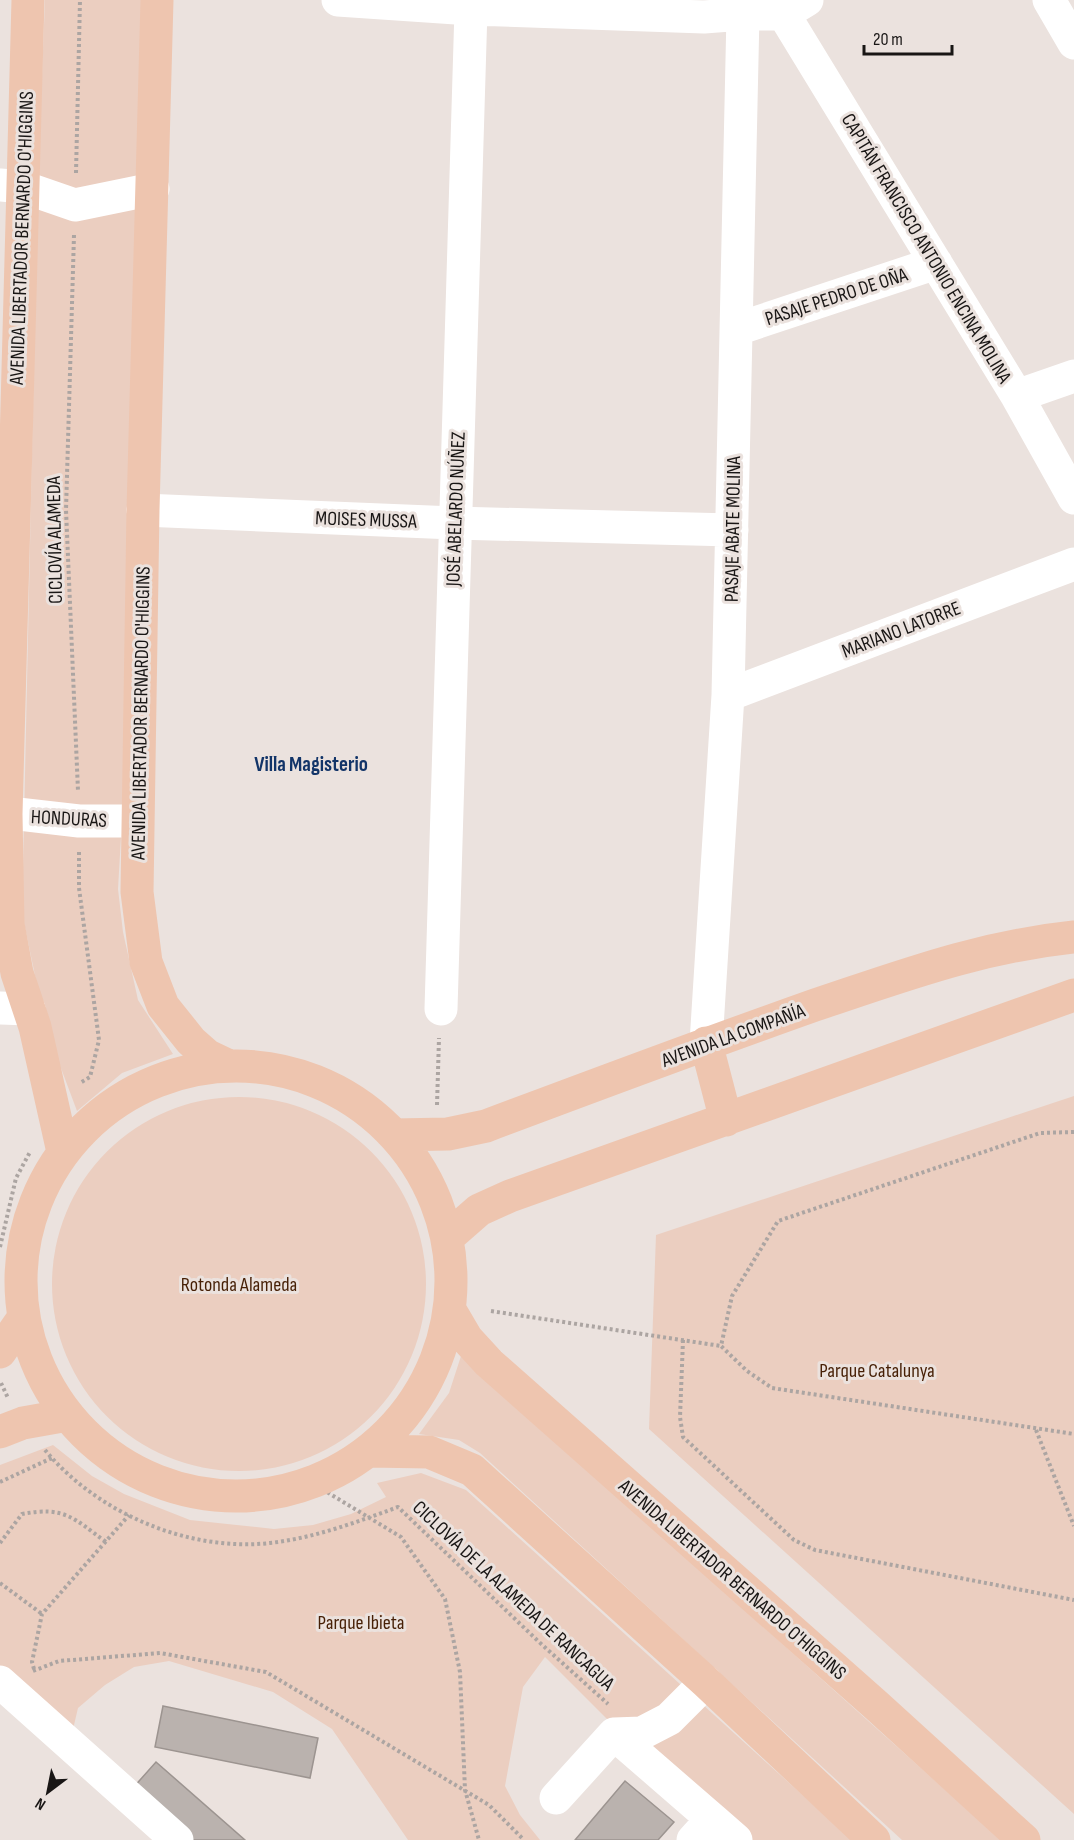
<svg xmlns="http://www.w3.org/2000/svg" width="1074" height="1840" font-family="'Sofia Sans Condensed',sans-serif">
  <rect width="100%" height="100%" fill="#ebe2de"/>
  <path fill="#ebcec0" d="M45 0H149L138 541 118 889 123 932 138 1000 173 1054 122 1073 77 1111 46 1028 22 913 38 179Z
    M1074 1096V1814L649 1429 656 1235Z
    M52 1284a187 187 0 1 1 374 0a187 187 0 1 1-374 0Z
    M461 1356 1001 1840H902L480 1453 459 1440 419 1434 449 1393Z
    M53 1445 92 1476 124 1494 190 1520 274 1529 313 1525 351 1514 386 1497 377 1483 421 1473 466 1490 852 1840H718L636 1748 545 1657 523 1687 505 1786 520 1815 540 1840H408L332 1729 273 1692 169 1661 134 1667 105 1685 78 1708 67 1755 0 1698V1465Z"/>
  <path fill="#bab2ae" stroke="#9c9490" stroke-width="1.5" d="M163 1706 318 1738 310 1778 155 1747Z
    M156 1762 245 1840H190L132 1789Z
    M625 1781 674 1822 658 1840H575Z"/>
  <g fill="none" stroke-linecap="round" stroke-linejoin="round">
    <path stroke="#aca5a2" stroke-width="4" stroke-dasharray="3 3" stroke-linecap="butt" d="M76 173 80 0
      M74 235 66 510 78 791
      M79 852V888L99 1040 90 1077 80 1083
      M437 1105 439 1038
      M1074 1132 1040 1133 778 1221 732 1296 721 1346 747 1371 772 1388 1074 1434
      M0 1247 16 1178 30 1152
      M491 1311 721 1346
      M683 1340 680 1417 683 1437 794 1540 815 1550 1074 1600
      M1 1383 8 1398
      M1036 1430 1074 1526
      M45 1450C97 1513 188 1552 270 1543 314 1538 357 1522 398 1507L538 1641 608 1704
      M0 1482 52 1458
      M312 1483 401 1537 445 1599 460 1672 465 1790 479 1840
      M0 1543 22 1514C65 1506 73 1518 106 1542
      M0 1583 42 1614
      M34 1669 32 1662 42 1614 129 1515
      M33 1671 59 1661 160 1653 266 1672 489 1805 524 1840"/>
    <path stroke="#fff" stroke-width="33" d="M338 0 471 9 704 17 743 14H784L807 0
      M775 0 1017 396 1074 498
      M1049 0 1074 43
      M0 185 23 187 75 205 153 189
      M737 329 936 263
      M1017 396 1074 376
      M143 510 454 523 732 530
      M728 695 1074 564
      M0 812 79 821H137
      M0 1008 29 1009
      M441 1009 471 9
      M706 1043 728 695 743 14
      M0 1682 177 1840
      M614 1734 712 1819 693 1840
      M556 1798 614 1734 642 1733 669 1719 706 1682
      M712 1819 736 1840"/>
    <path stroke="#eec5af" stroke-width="33" d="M28 0 6 814 8 924 17 973 35 1027 63 1152
      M157 0 143 510 137 892 146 962 163 1006 191 1041 208 1056 229 1066
      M706 1043 726 1120
      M21 1281a215 215 0 1 1 430 0a215 215 0 1 1-430 0Z
      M394 1135 448 1134 486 1126C595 1085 705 1044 815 1005 905 975 979 947 1074 937
      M447 1238 479 1210 510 1196 1074 995
      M450 1310 467 1339 489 1363 877 1706 1024 1840
      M0 1352 24 1317
      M0 1432 23 1423 68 1415
      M369 1451 429 1452 472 1470 706 1682 874 1840"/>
  </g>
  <g text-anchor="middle" stroke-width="6" stroke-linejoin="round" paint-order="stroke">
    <g font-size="20" fill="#191615" stroke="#ebe2de">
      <text transform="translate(21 238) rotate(-88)" y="7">AVENIDA LIBERTADOR BERNARDO O'HIGGINS</text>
      <text transform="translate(927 248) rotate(59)" y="7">CAPITÁN FRANCISCO ANTONIO ENCINA MOLINA</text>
      <text transform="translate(836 296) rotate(-18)" y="7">PASAJE PEDRO DE OÑA</text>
      <text transform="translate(455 509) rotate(-88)" y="7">JOSÉ ABELARDO NÚÑEZ</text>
      <text transform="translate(366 519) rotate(2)" y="7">MOISES MUSSA</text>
      <text transform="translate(732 529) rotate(-89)" y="7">PASAJE ABATE MOLINA</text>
      <text transform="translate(54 540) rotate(-91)" y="7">CICLOVÍA ALAMEDA</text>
      <text transform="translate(901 629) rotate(-21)" y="7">MARIANO LATORRE</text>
      <text transform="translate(140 713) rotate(-89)" y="7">AVENIDA LIBERTADOR BERNARDO O'HIGGINS</text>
      <text transform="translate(69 818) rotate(3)" y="7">HONDURAS</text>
      <text transform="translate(733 1035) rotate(-20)" y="7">AVENIDA LA COMPAÑÍA</text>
      <text transform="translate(733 1579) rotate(41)" y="7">AVENIDA LIBERTADOR BERNARDO O'HIGGINS</text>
      <text transform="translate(514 1595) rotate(43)" y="7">CICLOVÍA DE LA ALAMEDA DE RANCAGUA</text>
    </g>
    <g font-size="20" fill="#461f05" stroke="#ebe2de">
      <text x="239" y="1291">Rotonda Alameda</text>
      <text x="877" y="1377">Parque Catalunya</text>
      <text x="361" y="1629">Parque Ibieta</text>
    </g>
    <g font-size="21" font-weight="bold" fill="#123468" stroke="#ebe2de">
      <text x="311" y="771">Villa Magisterio</text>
    </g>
  </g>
  <g transform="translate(48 1792) rotate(212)" stroke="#ebe2de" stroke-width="4.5" paint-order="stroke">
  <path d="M0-4.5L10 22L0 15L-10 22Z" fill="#191615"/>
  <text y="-9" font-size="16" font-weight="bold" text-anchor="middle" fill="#191615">N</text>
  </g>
  <path d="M864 45v9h88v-9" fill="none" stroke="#191615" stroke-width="3"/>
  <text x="873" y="45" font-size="18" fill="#191615" stroke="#ebe2de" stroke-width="4.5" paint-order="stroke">20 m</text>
</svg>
